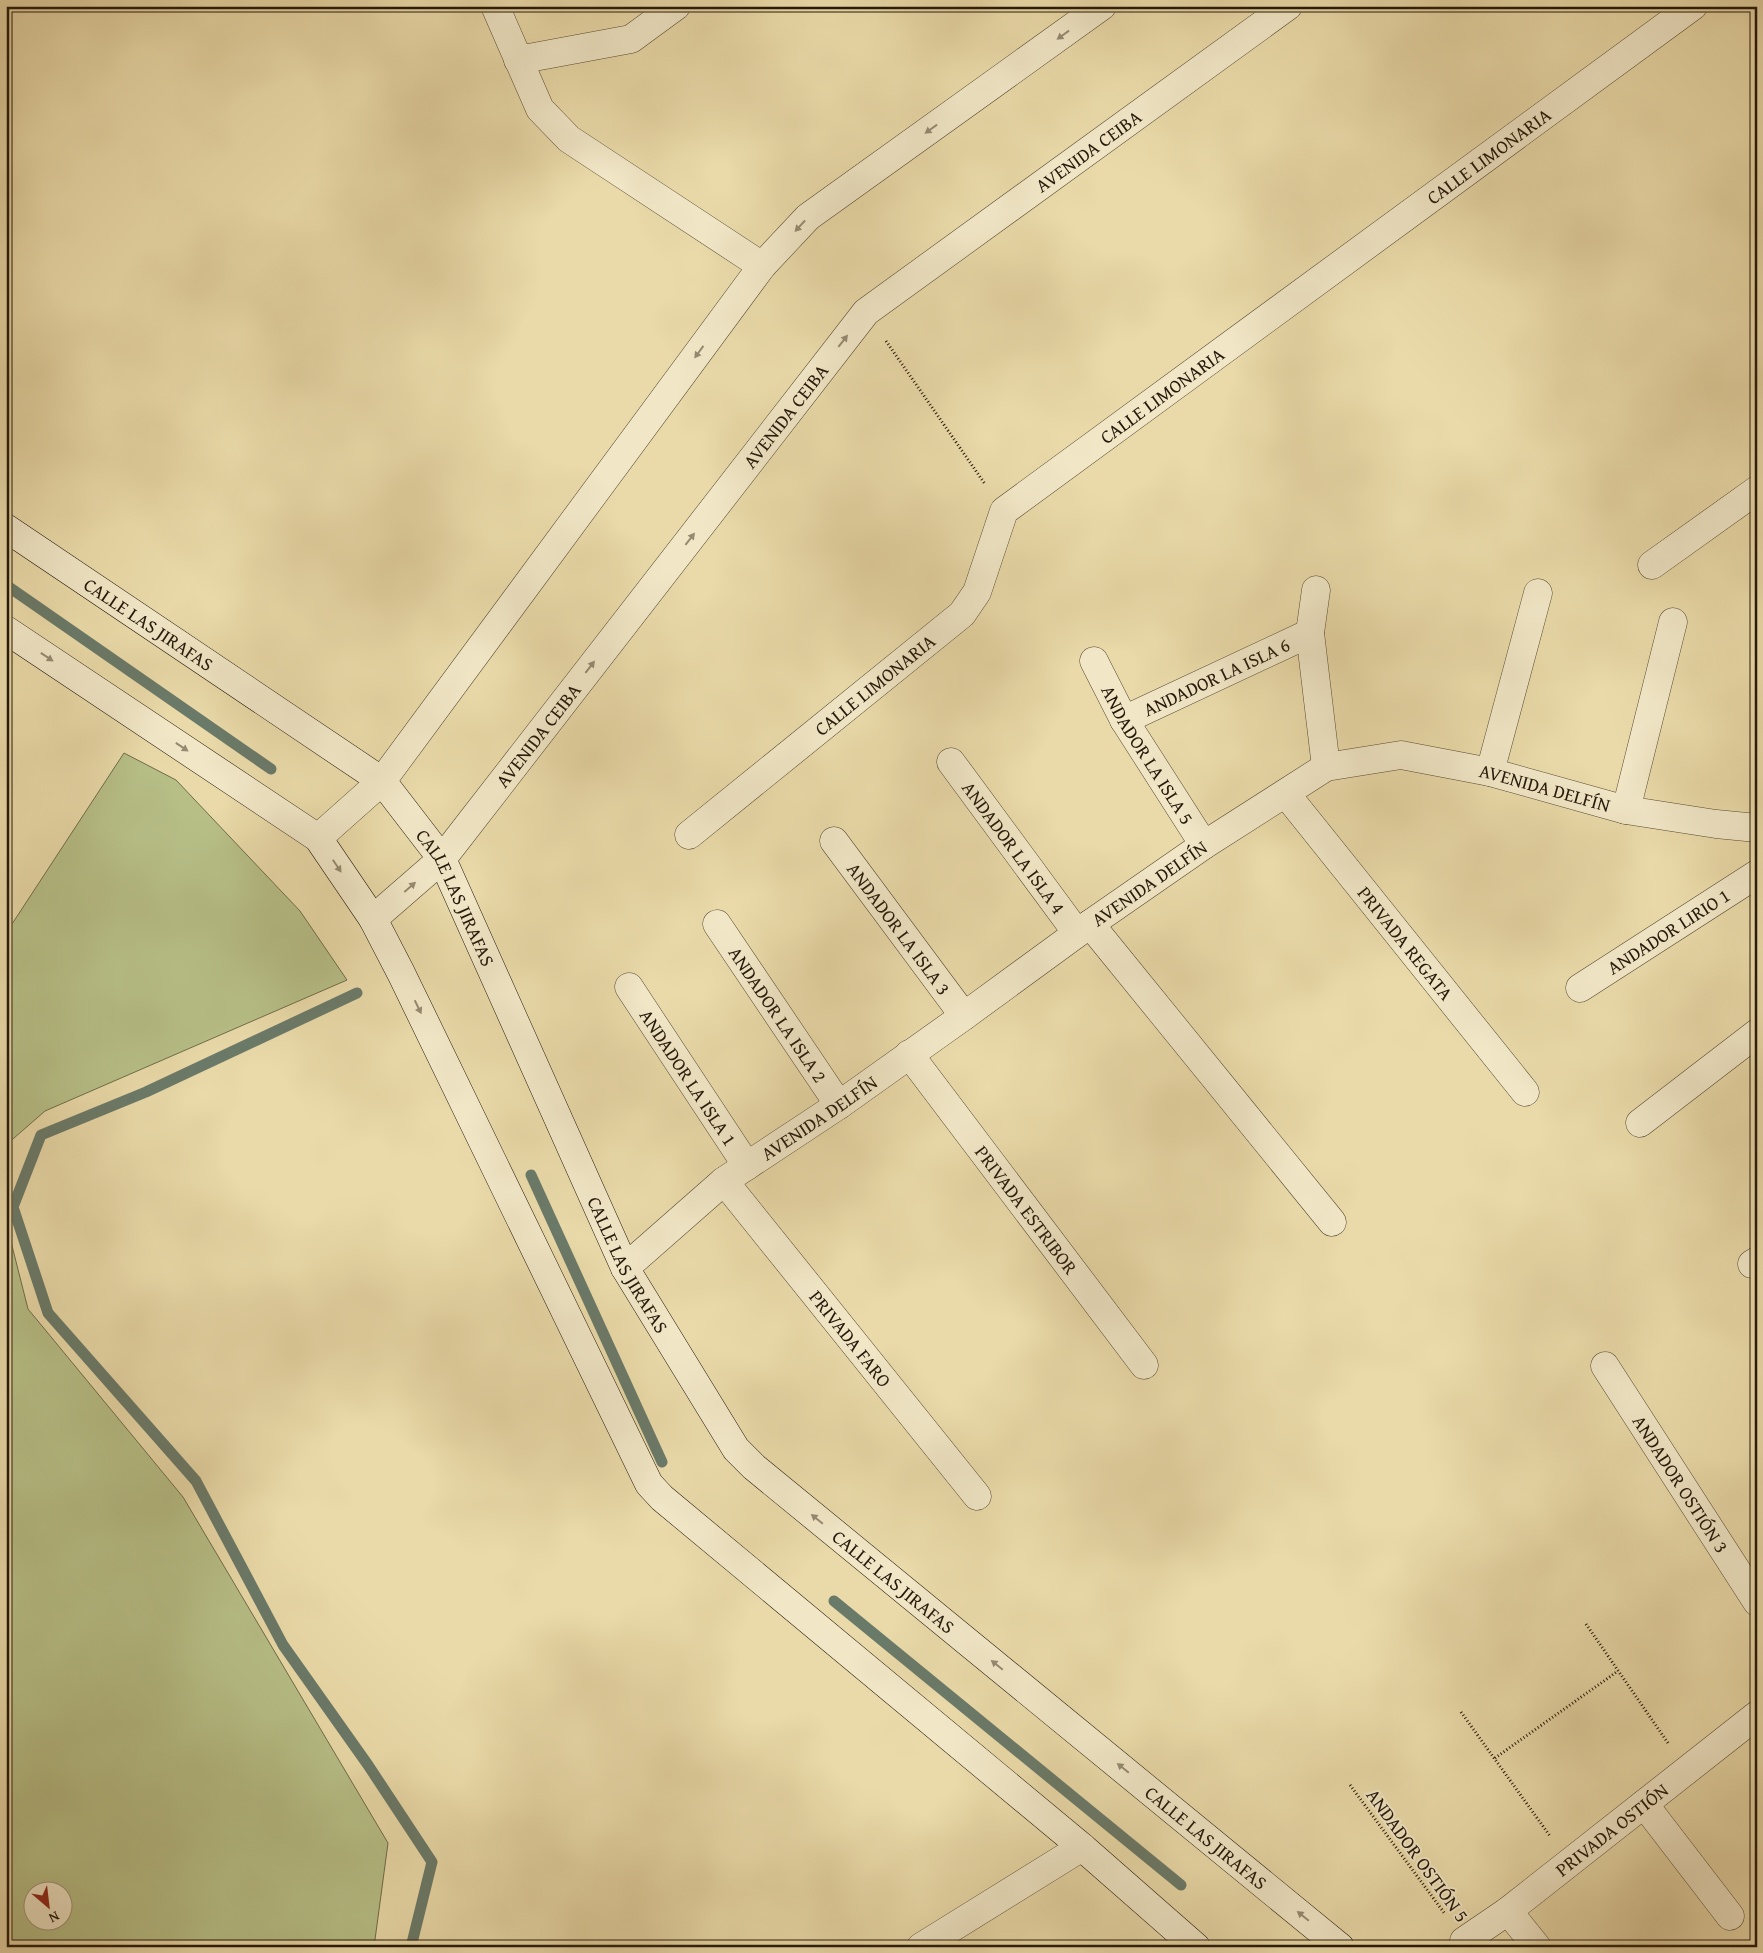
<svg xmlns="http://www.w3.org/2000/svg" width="1763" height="1953" font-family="'Gentium Book Plus',serif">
  <rect width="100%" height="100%" fill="#eadaa9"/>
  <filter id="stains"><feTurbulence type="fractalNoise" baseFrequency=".004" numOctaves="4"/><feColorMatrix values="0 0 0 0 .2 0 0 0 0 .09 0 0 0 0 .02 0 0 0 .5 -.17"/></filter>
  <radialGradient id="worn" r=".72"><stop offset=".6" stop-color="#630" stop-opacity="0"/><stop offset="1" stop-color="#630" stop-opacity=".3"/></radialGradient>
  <path fill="#b7bf87" stroke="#6e6c49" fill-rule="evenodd" d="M124 753 176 780 300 911 347 980 45 1111 6 1145V920L12 924Z
    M6 1222 28 1309 183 1497 388 1843 374 1947H6ZM32 1890H62V1920H32Z"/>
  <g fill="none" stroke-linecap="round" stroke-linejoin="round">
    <path stroke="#6a7a69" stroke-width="11" d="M6 585 271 769
      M357 993 146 1092 41 1135 13 1207 48 1313 196 1481 283 1645 368 1765 432 1862 411 1947
      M531 1175 662 1462
      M834 1601 1181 1885"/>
    <defs>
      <g id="street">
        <path d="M495 6 540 109 569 139 762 266"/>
        <path d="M518 60 631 39 676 6"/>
        <path d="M1652 565 1757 490"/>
        <path d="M1316 590 1310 633 1326 767"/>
        <path id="s1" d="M1094 661 1124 720 1204 845"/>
        <path id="s2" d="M1124 720 1310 633"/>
        <path id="s3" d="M951 762 1077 933"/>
        <path d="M1490 772 1538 593"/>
        <path id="s4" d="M1286 794 1525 1092"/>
        <path d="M1626 810 1673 622"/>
        <path id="s5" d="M689 835 962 614 977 592 1004 511 1693 6"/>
        <path d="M318 838 382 781 762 266 808 217 1102 6"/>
        <path id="s6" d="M834 841 964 1016"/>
        <path id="s7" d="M373 919 442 859 866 312 1288 6"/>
        <path id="s8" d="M717 924 839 1105"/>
        <path d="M1090 924 1332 1222"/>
        <path id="s9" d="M629 987 747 1166"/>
        <path id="s10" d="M1580 988 1757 874"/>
        <path id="s11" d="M909 1054 1144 1365"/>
        <path d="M1640 1123 1757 1033"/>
        <path id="s12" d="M724 1181 977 1496"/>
        <path d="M1752 1264 1757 1261"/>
        <path id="s13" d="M625 1268 724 1181 839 1105 964 1016 1090 924 1204 845 1326 767 1401 755 1490 772 1626 810 1716 824 1757 828"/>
        <path id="s14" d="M1605 1366 1757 1602"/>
        <path d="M1644 1804 1730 1916"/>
        <path d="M1508 1911 1537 1947"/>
        <path id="s15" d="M1464 1941 1508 1911 1757 1715"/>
        <path d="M921 1947 1082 1847"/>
      </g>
      <g id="secondary">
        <path id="s16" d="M6 528 382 781 442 859 625 1268 736 1449 754 1467 1340 1947"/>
        <path d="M6 630 318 838 373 919 401 973 649 1484 662 1498 1082 1847 1196 1947"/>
      </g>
    </defs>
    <use href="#street" stroke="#564932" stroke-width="29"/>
    <use href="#secondary" stroke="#25190b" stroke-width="29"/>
    <path stroke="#25190b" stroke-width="3" stroke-dasharray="1 2.5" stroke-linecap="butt" d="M886 341 985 484
      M1586 1624 1668 1743
      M1461 1712 1550 1836
      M1495 1758 1618 1671
      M1350 1785 1445 1914"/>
    <use href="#street" stroke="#f1e7c7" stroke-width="28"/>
    <use href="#secondary" stroke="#f1e7c7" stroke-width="28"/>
  </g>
  <defs><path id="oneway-solid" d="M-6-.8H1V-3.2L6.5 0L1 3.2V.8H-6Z" transform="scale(1.25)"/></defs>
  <g fill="#958a72">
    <use href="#oneway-solid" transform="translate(1063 35) rotate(144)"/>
    <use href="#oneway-solid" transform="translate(931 129) rotate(144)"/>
    <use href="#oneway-solid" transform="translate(800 226) rotate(133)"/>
    <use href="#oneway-solid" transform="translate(843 341) rotate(-52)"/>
    <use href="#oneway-solid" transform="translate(699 352) rotate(126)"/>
    <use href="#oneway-solid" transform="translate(690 539) rotate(-52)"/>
    <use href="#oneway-solid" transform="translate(47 657) rotate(34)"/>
    <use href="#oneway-solid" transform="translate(590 667) rotate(-52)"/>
    <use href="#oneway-solid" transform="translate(182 747) rotate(34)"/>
    <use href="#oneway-solid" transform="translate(337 866) rotate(56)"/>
    <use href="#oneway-solid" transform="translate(410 887) rotate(-41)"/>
    <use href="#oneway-solid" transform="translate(418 1007) rotate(64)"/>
    <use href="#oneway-solid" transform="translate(817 1519) rotate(-141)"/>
    <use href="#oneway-solid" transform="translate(997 1665) rotate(-141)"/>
    <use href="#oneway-solid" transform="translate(1123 1768) rotate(-141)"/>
    <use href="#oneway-solid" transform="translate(1303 1916) rotate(-141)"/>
  </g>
  <g text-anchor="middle" stroke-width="4" stroke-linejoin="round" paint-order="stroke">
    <g font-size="19" fill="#25190b" stroke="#f1e7c7">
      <text dy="7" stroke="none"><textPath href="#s7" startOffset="1058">AVENIDA CEIBA</textPath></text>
      <text dy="7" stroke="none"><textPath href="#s5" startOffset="1064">CALLE LIMONARIA</textPath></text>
      <text dy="7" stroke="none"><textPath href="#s5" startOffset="659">CALLE LIMONARIA</textPath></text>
      <text dy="7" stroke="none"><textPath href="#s7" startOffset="652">AVENIDA CEIBA</textPath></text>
      <text dy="7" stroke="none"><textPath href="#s16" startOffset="172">CALLE LAS JIRAFAS</textPath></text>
      <text dy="7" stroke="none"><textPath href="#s2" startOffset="102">ANDADOR LA ISLA 6</textPath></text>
      <text dy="7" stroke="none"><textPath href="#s5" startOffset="239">CALLE LIMONARIA</textPath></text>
      <text dy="7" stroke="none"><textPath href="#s7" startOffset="248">AVENIDA CEIBA</textPath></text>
      <text dy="7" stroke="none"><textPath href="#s1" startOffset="108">ANDADOR LA ISLA 5</textPath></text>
      <text dy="7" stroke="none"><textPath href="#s13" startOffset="1086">AVENIDA DELFÍN</textPath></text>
      <text dy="7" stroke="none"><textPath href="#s3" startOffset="106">ANDADOR LA ISLA 4</textPath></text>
      <text dy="7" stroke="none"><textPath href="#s13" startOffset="651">AVENIDA DELFÍN</textPath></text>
      <text dy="7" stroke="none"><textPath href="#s16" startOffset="592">CALLE LAS JIRAFAS</textPath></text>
      <text dy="7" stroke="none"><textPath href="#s6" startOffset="109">ANDADOR LA ISLA 3</textPath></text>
      <text dy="7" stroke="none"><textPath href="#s10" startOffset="105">ANDADOR LIRIO 1</textPath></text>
      <text dy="7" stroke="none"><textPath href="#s4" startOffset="191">PRIVADA REGATA</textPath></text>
      <text dy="7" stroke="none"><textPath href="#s8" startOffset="109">ANDADOR LA ISLA 2</textPath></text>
      <text dy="7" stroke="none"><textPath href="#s9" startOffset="108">ANDADOR LA ISLA 1</textPath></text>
      <text dy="7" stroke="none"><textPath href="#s13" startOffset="246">AVENIDA DELFÍN</textPath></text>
      <text dy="7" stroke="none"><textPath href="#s11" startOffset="195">PRIVADA ESTRIBOR</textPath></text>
      <text dy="7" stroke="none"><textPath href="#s16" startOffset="998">CALLE LAS JIRAFAS</textPath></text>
      <text dy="7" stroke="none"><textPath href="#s12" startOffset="202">PRIVADA FARO</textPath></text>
      <text dy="7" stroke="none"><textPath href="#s14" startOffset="140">ANDADOR OSTIÓN 3</textPath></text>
      <text dy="7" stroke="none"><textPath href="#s16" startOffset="1418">CALLE LAS JIRAFAS</textPath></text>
      <text dy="7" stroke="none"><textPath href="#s15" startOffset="185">PRIVADA OSTIÓN</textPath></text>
      <text dy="7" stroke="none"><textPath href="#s16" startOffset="1822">CALLE LAS JIRAFAS</textPath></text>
      <text transform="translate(1418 1855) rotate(54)" y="7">ANDADOR OSTIÓN 5</text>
    </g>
  </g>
  <rect width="1763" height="1953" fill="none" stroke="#eadaa9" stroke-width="25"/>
  <rect x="8" y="8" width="1748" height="1938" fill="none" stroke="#25190b" stroke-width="2.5"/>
  <rect x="12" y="12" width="1738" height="1928" fill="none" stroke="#25190b"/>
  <g transform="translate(48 1906) rotate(152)"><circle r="24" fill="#f1e7c7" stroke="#9f957c"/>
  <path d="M0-4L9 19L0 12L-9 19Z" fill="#8f2418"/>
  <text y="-8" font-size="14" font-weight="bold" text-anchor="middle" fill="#25190b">N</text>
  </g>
  <rect width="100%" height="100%" filter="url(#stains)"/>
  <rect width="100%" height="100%" fill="url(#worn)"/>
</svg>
